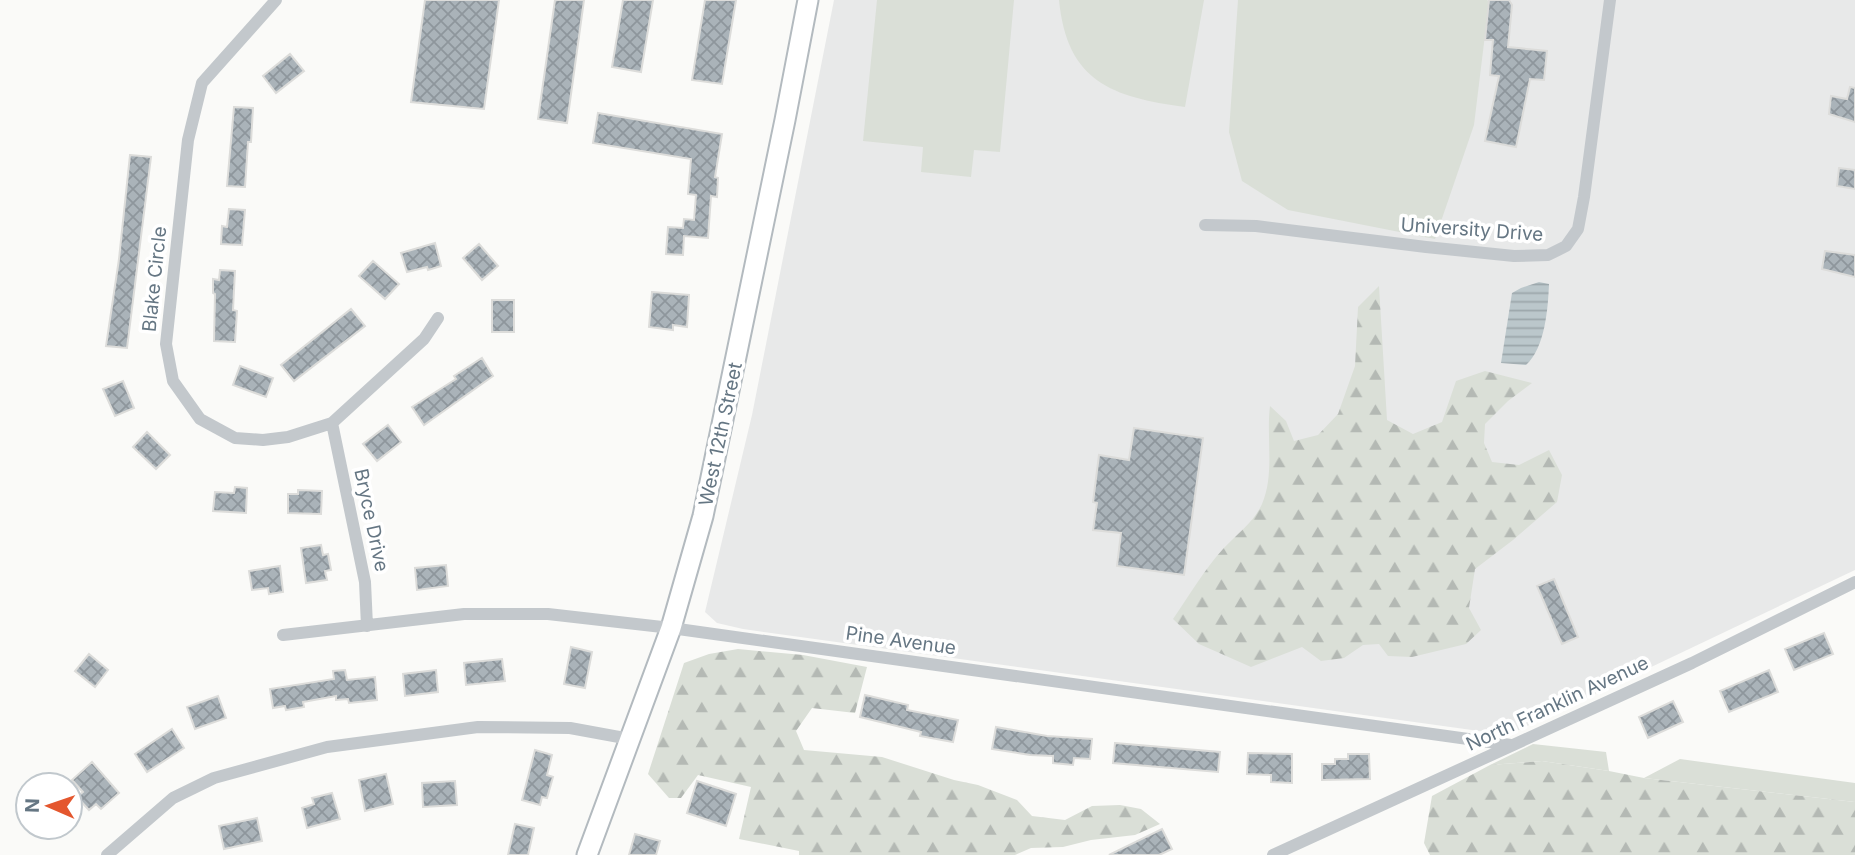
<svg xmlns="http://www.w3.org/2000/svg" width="1855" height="855" font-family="Inter,sans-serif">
  <defs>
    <pattern id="forest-firs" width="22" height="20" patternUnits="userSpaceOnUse" patternTransform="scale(1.75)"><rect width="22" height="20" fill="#dadfd7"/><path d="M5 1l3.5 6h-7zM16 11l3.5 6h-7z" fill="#b4b9b4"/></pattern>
    <pattern id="water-rules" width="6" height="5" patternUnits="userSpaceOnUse" patternTransform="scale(1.75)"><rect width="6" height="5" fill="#bbc7cb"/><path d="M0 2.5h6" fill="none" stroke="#9ca6aa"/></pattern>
    <pattern id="building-cross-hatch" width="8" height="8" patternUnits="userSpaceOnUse" patternTransform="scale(1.75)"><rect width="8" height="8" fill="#aab3b9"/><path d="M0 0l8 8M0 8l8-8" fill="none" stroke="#8e969c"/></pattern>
  </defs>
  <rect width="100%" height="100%" fill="#fafaf8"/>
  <path fill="#e8e9e9" d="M834 0H1855V570L1508 735 743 629 717 623 705 612 752 415Z"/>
  <path fill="#dadfd7" d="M877 0H1014L1000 152 974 150 971 177 921 172 923 147 863 141Z
    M1059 0H1204L1185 107C1112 97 1067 82 1059 0Z
    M1238 0H1487L1489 2 1474 125 1435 239 1288 210 1242 181 1229 132Z
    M1533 744 1606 752 1609 771 1542 761 1490 765Z
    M1680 759 1855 783V802L1644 778Z"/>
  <path fill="url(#forest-firs)" d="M1379 286 1387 420 1413 434 1442 422 1456 381 1485 371 1532 383 1508 401 1485 424 1484 443 1492 462 1519 465 1549 450 1562 475 1557 502 1513 540 1475 569 1469 608 1481 630 1466 644 1412 657 1388 656 1379 644 1363 645 1344 658 1321 661 1302 647 1251 667 1199 644 1173 619C1189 596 1204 570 1223 549 1237 534 1254 522 1262 504 1275 474 1266 438 1270 406L1286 421 1294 441 1318 435 1338 414 1355 366 1358 307Z
    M738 649 803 655 867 667 855 713 812 708 796 731 804 750 882 757 954 780 978 785 1017 800 1032 816 1065 820 1092 806 1120 805 1141 809 1160 824 1135 835 1091 840 1063 847 1031 848 1015 855H799V851L739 839 751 787 698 775 681 798H669L648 774 684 663 709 654Z
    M1542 761 1609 771 1644 778 1855 802V855H1430L1424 843 1432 796 1490 765Z"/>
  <path fill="url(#water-rules)" d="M1539 282 1549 284C1548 308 1545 348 1526 365L1501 363 1512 293 1521 288Z"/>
  <path fill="url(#building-cross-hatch)" stroke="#dcdcda" stroke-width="2" d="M425 0H499L484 109 411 102Z
    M555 0H584L567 123 538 119Z
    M623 0H653L641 72 612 67Z
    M705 0H736L722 84 692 80Z
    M1489 0H1509L1512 5 1508 47 1547 51 1544 80 1530 79 1516 147 1485 141 1499 76 1490 75 1493 40H1485Z
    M290 54 304 71 276 93 263 76Z
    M1850 87 1855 88V122L1829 114 1831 96 1847 99Z
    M234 107 253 108 251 142H248L245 187 227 186Z
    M598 113 722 134 715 177 718 178 717 197 711 196 708 238 684 236 683 255 666 254 668 227 683 228 684 219 694 220 696 195 688 194 691 159 593 143Z
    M130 155 151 157 127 348 106 346 119 259Z
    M1839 168 1855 170V189L1837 186Z
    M229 209 245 210 242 245 221 244 222 226 227 227Z
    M435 243 441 266 428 270 427 267 407 272 401 253Z
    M479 244 498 266 482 280 463 258Z
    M1825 251 1855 255V277L1822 269Z
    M373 261 399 284 385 299 359 276Z
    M220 270 235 271 233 310 237 311 235 342 214 341 215 294 213 293V279L219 280Z
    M652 292 689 295 687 327 673 325V330L649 327Z
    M492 300H514V332H492Z
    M351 309 365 326 294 381 281 365Z
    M482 358 493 376 424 425 412 407 456 379 454 376Z
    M240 366 273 378 266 397 233 385Z
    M123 381 134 408 115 416 103 389Z
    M388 425 401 442 377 461 363 444Z
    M1134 428 1203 438 1184 575 1117 566 1121 533 1093 530 1097 503 1093 502 1099 455 1129 460Z
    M147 432 170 455 156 469 133 447Z
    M235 487 247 488 246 513 213 511 215 492 234 493Z
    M298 490 322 491 321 514 288 513V494H298Z
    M321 545 323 555 328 554 331 570 325 571 327 580 306 583 301 548Z
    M446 565 448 586 417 590 415 568Z
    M280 566 283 592 269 594 268 588 252 590 249 571Z
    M1554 579 1578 637 1562 644 1537 586Z
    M1824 633 1833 654 1794 670 1785 649Z
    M571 647 592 652 585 688 564 684Z
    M89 654 108 670 95 687 75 671Z
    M502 659 505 681 466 685 464 663Z
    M345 670 347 680 375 677 377 700 349 703 348 699 336 700V696L303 702 304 707 286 710 285 706 273 708 270 689 334 679 333 671Z
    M436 670 438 692 405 696 403 674Z
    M1769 670 1778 692 1729 712 1720 691Z
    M865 695 908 705 907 710 958 720 953 742 920 736 921 732 860 717Z
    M218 696 226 718 195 729 187 707Z
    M1673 701 1683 722 1648 738 1639 717Z
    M996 727 1047 736 1092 739 1090 759 1074 758 1073 765 1053 763V756L1030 755 992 749Z
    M172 729 184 748 147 772 135 754Z
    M1115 743 1220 752 1218 772 1113 763Z
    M535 750 552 755 547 775 553 777 547 798 542 797 540 805 522 800Z
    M1248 753 1292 754V783L1271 782V775L1247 774Z
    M1348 754H1369L1370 779 1322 780V764H1335V759H1348Z
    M92 762 119 793 101 809 96 804 89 810 77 797 83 792 72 780Z
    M386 774 393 804 365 811 359 780Z
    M455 781 457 805 423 807 422 783Z
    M697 781 736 794 726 826 687 813Z
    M332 793 340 819 307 828 302 808 314 804 312 798Z
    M257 818 262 841 224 849 219 826Z
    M515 824 534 828 528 855H508Z
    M1162 829 1172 849 1159 855H1109Z
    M635 834 660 841 656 855H629Z"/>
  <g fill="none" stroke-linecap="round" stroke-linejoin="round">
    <defs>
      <path id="secondary" d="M587 855 671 628 703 516 785 120 808 0"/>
    </defs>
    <use href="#secondary" stroke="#b3babf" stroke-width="23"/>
    <path stroke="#c3c8cc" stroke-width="12" d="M276 0 202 83 188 140 166 344 173 381 200 419 235 438 263 440 288 437 332 423 424 339 438 318
      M1205 225 1256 226 1426 247 1514 256 1548 255 1566 246 1578 229 1584 197 1610 0
      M332 423 365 582 367 626
      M283 635 464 614H548L671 628 1511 745
      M107 855 173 798 214 778 327 747 478 727 570 728 630 739
      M1273 855 1692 663 1855 582"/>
    <use href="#secondary" stroke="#fff" stroke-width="19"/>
  </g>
  <g text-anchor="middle" stroke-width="7" stroke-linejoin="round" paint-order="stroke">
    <g font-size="19" fill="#657683" stroke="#fff">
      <text transform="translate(1472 229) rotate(4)" y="7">University Drive</text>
      <text transform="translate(154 279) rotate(-84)" y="7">Blake Circle</text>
      <text transform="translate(720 434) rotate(-78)" y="7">West 12th Street</text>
      <text transform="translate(372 520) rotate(78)" y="7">Bryce Drive</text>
      <text transform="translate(901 640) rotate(8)" y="7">Pine Avenue</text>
      <text transform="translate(1557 703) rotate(-25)" y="7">North Franklin Avenue</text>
    </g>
  </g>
  <g transform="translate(49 806) rotate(272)"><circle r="33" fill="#ffffff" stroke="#c1c8cd" stroke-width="2"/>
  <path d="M0-5L12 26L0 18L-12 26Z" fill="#e4572e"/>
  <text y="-10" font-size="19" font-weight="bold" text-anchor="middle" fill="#657683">N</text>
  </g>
</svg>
